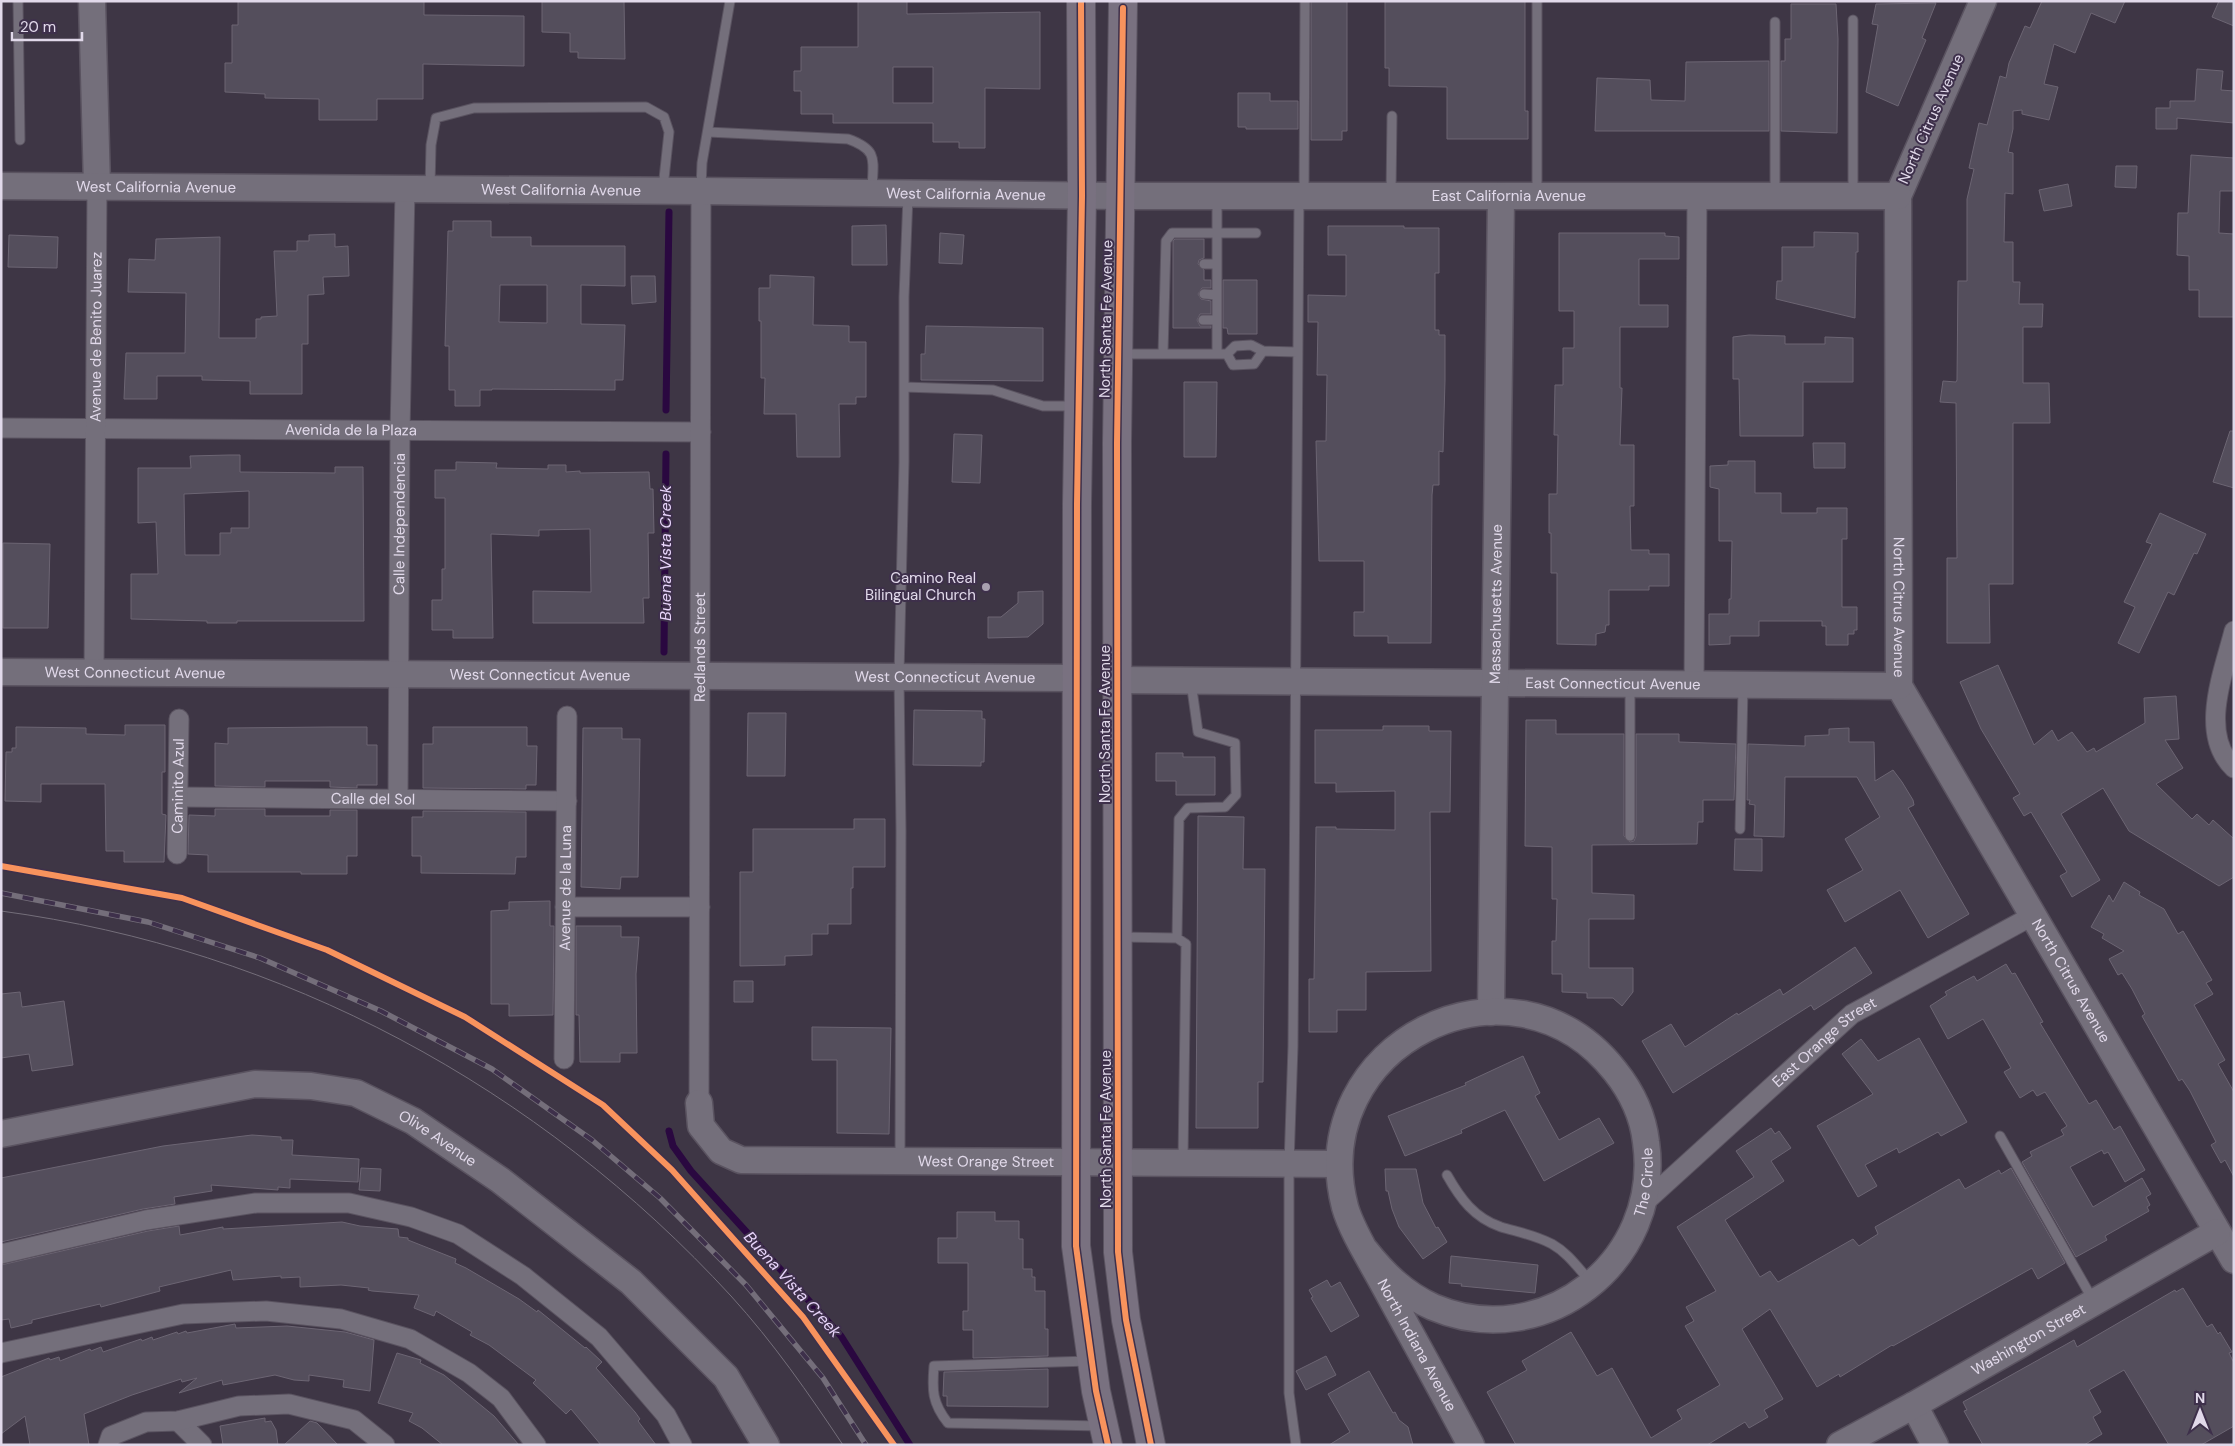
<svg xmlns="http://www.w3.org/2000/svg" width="2235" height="1446" font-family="'DM Sans',sans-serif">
  <rect width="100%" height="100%" fill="#3e3645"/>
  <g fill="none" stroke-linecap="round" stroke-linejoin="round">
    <path stroke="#2a0840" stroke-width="7" d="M666 410 669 212
      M664 652 666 454
      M669 1131 673 1146 691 1171 841 1336 910 1445"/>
  </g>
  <path fill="#544e5c" stroke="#6c6573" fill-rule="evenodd" d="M238 1H424V15L524 16V66L423 64V99H377V120H319V99L265 98V94L225 92V63H232V25H238Z
    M542 1H624L625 59 578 58V52H570V33L542 32Z
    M858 1H907V14L1040 12V89L985 88V148H959V142H933V123H833V114H801V91H794V71H801V47H858ZM893 67H933V103H893Z
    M1311 1H1347V131H1342V140H1311Z
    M1385 1H1525V111H1528V139H1447V87L1389 86V68H1385Z
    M2042 1H2125L2115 23 2091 13 2075 53 2054 44 2044 84 2058 87 2049 120 2022 114V110L2013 111V129L2008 152 2013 153V194L2005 193 2004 242H2013V282H2020L2019 304H2043L2042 327H2023V383H2049L2050 423H2013V584H1989L1990 643H1947V558H1957L1956 403 1940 402 1943 381 1956 382 1957 380 1958 281H1967V199L1974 169 1969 168 1979 123 1987 125 2000 76 2006 78 2009 63 2025 26 2030 28Z
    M2219 1H2234V26L2212 17Z
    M1936 3 1922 38 1926 40 1898 106 1866 92 1878 25 1872 24 1876 4Z
    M1791 4H1836L1838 39 1837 133 1781 131V61H1785V39H1791Z
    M1769 61V131H1595L1597 78 1650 80 1651 100 1685 101 1686 62Z
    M2197 69 2223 71 2221 90 2234 91V123L2177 118V129H2156V108H2170V101H2195Z
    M1238 93H1270V101H1298V129H1246V127H1238Z
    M2191 155 2234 158V191H2220L2219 233 2234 234V317H2199V290H2189V256L2177 255 2178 213H2188Z
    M2116 166H2137L2136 188 2115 187Z
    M2068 184 2072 206 2044 211 2039 190Z
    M453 221H491V237H531V246H625V286L581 285V324L625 325 623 380H615V390L492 389V390H480V406H455V390H449V346H445L448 231H453ZM500 285H547V323L499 322Z
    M886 225 887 265H852V226Z
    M1328 226H1404V228H1439V273H1435V330H1439V335H1445V380L1443 452 1439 451V485H1433L1432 495 1431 643H1388V636H1354V612H1364V561H1319L1316 441H1326L1327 375H1317L1318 322H1308V295L1346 296V255H1328Z
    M1814 232 1858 233V252H1856L1855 318 1776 299 1777 281H1782V247H1814Z
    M940 233 964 235 962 264 939 263Z
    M1559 233H1665V236L1679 237V259H1639V305H1668V327H1620V388H1622L1620 445H1634V506H1630L1631 550H1649V554H1669V586H1649V590H1609V625H1606L1605 632 1596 634V645L1557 644V573H1551V533H1549V494H1557L1558 435H1554L1555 385H1563V348H1574V311H1559Z
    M335 234V247L348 246 349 276 323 277 324 294 308 295V344H302V394H250V381L202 380V376H157V399H124L126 353H185L186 293 128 292 129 259 155 260 156 239 220 237 219 338H256V319H261V317L277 316 274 251H297V241H309V235Z
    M9 235 58 237 57 268 8 267Z
    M1175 239H1204V258L1199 260 1198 264 1204 270V280H1211V288H1202L1198 294 1201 299 1211 301V314H1200L1197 320 1200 326H1211V328H1173V241Z
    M770 275 814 277 813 325 849 326V342H866V397H856V404H839L840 457H797L796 414H764L765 378H761V321H759V288H770Z
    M631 276H655L656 302 632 304Z
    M1223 280H1257V334H1228L1227 328H1223Z
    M926 326 1043 328V381L921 380V354H925Z
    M1749 335 1785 336V344H1825V337L1853 338V382H1803V436H1740L1739 379H1733V337Z
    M1184 382H1217L1216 457H1184Z
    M2230 431H2234V488L2213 482Z
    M954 434 982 435 980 483 952 482Z
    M1813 443H1845V468H1814Z
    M229 455H240V472L335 473V467H363L364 621H237V623H207V621L131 619V574H158L156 522 138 523V468H191L190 456ZM249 491V528H231V533H220V555H185L184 494Z
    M1728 461H1755V493H1781V513H1817V508H1847V539H1842V607H1857V630H1854V634H1848V645H1826V626H1822V621H1759V636H1730V644L1709 645V614H1729V599H1731L1732 541H1719V489L1710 487V466L1728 465Z
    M456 462 497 463 496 468 548 469V465H566V472L580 471V473L649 472 650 489H653L654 533H648L649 598H643L644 623H533V591L591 592 590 529 539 530V536L491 534 493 638H453V630H432V600H442V569H445V498H435V470H456Z
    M2160 513 2206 534 2197 554 2194 553 2174 595 2168 592 2139 653 2118 643 2135 607 2124 602 2152 544 2146 542Z
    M3 543 50 544 48 628H3Z
    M1043 591V624L1028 637 988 638V617H1001L1018 603V592Z
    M1998 665 2034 745 2052 730 2058 741 2072 732 2087 752 2094 748 2096 752 2145 723 2144 698 2176 696 2179 739 2165 740 2183 768 2156 784 2192 819 2197 814 2209 825 2213 820 2234 839V877L2219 886 2129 831 2103 788 2061 814 2100 880 2072 897 2060 876 2067 872 2031 812 2024 816 2013 798 2020 794 1981 729 1960 682Z
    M914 710 982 711V719H985L984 762H981V766L913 765Z
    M748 713H786L785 776H747Z
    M1526 720H1556V734H1624V836L1630 842 1634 841 1636 836V734H1679V742L1736 744 1734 800H1703V822H1698L1697 844 1592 845V893L1634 895V919H1589V968H1633V992L1622 1006 1613 998H1587V993L1562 992V974H1552V941H1556L1557 899H1552V847L1525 846Z
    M125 725H165V772H162V814L166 815 164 862H124V851H106L105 784H41V802L5 801 6 752H12V748H16V727L86 728V734L125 735Z
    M1383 726H1429V731H1451L1450 812H1430L1431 971 1366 972V1010H1337V1032H1309V979H1314L1316 827H1336V829L1395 830V791L1336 792V783H1315V730H1383Z
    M330 727H367V745H377V785H357V788L330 787V781H265V787L215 786V743L228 744V728Z
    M433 727H527V746H537L536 785H526V789L423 788V744H433Z
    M583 728H622V739H640L638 877H621L620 889 581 887Z
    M1849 728V742H1874L1875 781 1893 770 1902 782 1913 800 1914 805 1908 808 1969 914 1928 938 1900 890 1845 922 1827 890 1863 870 1845 839 1880 817 1857 777H1785L1784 837 1754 836 1755 805 1749 804 1750 800H1747L1748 744 1805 746V736L1829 735V729Z
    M1156 753H1183V757H1215V795H1176V781H1156Z
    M215 809H265V816H330V810H357V856H347V874H301V872H208V855L188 854 189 815 215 816Z
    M423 811 526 812V857H516L515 874 421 873V856H412V817H423Z
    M1198 816 1244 817 1243 869H1265L1263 1082H1258V1128H1196Z
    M854 819H885V867H853V888H851V924H828V934H812V955L785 956V965L740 966V872H753V829H854Z
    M1735 839H1762V871L1734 870Z
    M2124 882 2140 892 2139 895 2164 909 2178 934 2183 931 2212 980 2206 983 2213 994 2194 1005 2225 1060 2218 1064 2234 1092V1177L2225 1160 2221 1163 2211 1145 2216 1142 2190 1091 2182 1079 2179 1081 2142 1016 2145 1014 2132 989 2122 973 2118 975 2109 959 2124 951 2102 938 2104 934 2091 927 2109 895 2113 902Z
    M550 901V926H554L553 1015 509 1016V1004H491V911L509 910V902Z
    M576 926H621V937H639L636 974 637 1053H620V1062H580L579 1015H576Z
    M1855 947 1872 973 1814 1010 1811 1005 1673 1093 1642 1041 1671 1024 1685 1047 1737 1013 1738 1015 1780 989 1783 995Z
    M2006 964 2012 974 2015 973 2043 1022 2040 1023 2089 1104 2096 1100 2114 1130 2120 1126 2145 1170 2125 1182 2108 1152 2104 1154 2102 1150 2070 1167 2093 1207 2142 1178 2151 1194 2146 1197 2150 1205 2147 1207 2149 1211 2105 1236 2107 1240 2076 1257 2022 1162 2032 1156 2030 1152 2064 1135 2061 1130 2067 1126 2045 1092 2037 1096 2033 1090 2020 1098 2004 1072 2011 1068 1983 1019 1948 1039 1930 1006 1947 995 1945 992 1961 983 1974 976 1977 981Z
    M734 981H753V1002H734Z
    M20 992 22 1007 64 1001 73 1065 32 1071 29 1054 1 1058V994Z
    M812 1027 891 1028 889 1134 837 1133V1060H812Z
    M1919 1038 1967 1122 1941 1136 1938 1132 1899 1153 1897 1148 1865 1165 1877 1186 1858 1197 1817 1126 1873 1094 1842 1054 1861 1039 1878 1061Z
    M1523 1056 1540 1093 1535 1096 1559 1140 1599 1118 1614 1143 1544 1181 1505 1110 1461 1130 1462 1133 1405 1156 1388 1116 1466 1085 1465 1083Z
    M1771 1128 1775 1134 1779 1131 1791 1148 1771 1161 1784 1181 1725 1220 1760 1277 1770 1271 1778 1282 1853 1239 1859 1246 1878 1234 1875 1227 1959 1179 1965 1189 1999 1170 2001 1174 2011 1168 2065 1263 2038 1279 2032 1268 1893 1346 1892 1345 1840 1377 1839 1374 1817 1387 1770 1309 1742 1329 1783 1399 1764 1410 1768 1417 1749 1428 1745 1422 1707 1445H1516L1487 1392 1527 1370 1522 1361 1571 1332 1597 1376 1612 1368 1651 1438 1682 1419 1677 1410 1720 1385 1685 1326 1694 1321 1686 1307 1716 1291 1677 1227 1754 1177 1736 1151Z
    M252 1135 281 1137V1140H293L292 1155 359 1159 358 1182 290 1179V1188L278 1187V1190L211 1185 212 1191 174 1197 175 1204 143 1209 1 1242V1178L163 1146Z
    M361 1168 381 1169 380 1191 359 1190Z
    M1385 1169H1416L1423 1203 1436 1228 1438 1227 1447 1242 1423 1259 1399 1227 1392 1209 1388 1191H1386Z
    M957 1212H995V1221H1019V1239H1023V1269H1032V1277H1035V1291H1045V1329H1048V1356L973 1358V1330H963V1311H968V1263H938V1238H957Z
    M342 1222 360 1226 398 1229 399 1237 408 1238V1240L456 1259 455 1263 466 1268 519 1299 537 1312 538 1310 585 1348 586 1347 602 1362 596 1368 635 1412 640 1419 638 1421 656 1445H601L571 1409 566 1414 533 1383 536 1380 489 1345 470 1335 472 1332 436 1311 434 1316 414 1308 419 1295 372 1291 368 1290 369 1288 341 1285 300 1287V1277L281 1278V1276L233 1280 231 1270 159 1287 160 1291 101 1307 100 1304 32 1320V1323L11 1328 9 1319 1 1320V1265L148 1231 179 1226 180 1235 223 1227V1229Z
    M1451 1256 1538 1265 1535 1293 1461 1286 1462 1284 1449 1283Z
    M1327 1280 1331 1287 1340 1282 1359 1316 1331 1332 1311 1298 1313 1297 1309 1290Z
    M2183 1288 2207 1327 2212 1324 2218 1334 2220 1332 2232 1352 2229 1353 2234 1363V1426L2201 1445H2169L2124 1370 2089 1390 2101 1412 2093 1417 2102 1434 2084 1445H1983L1964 1411 1967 1410 1963 1402 2074 1340 2077 1347 2175 1290 2176 1292Z
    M235 1324 236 1328 287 1326 345 1332 374 1340 370 1391 343 1387 344 1380 309 1375V1381L294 1380 275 1375 223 1385 222 1380 179 1393 197 1378 182 1382 181 1379 132 1395 84 1414 89 1445H30L25 1416 1 1434V1377L49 1358 50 1360 59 1357 60 1361 90 1349 91 1351 101 1347 103 1352 141 1339 142 1341 152 1337 153 1340 177 1332 178 1334 186 1331 187 1333Z
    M397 1353 421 1360 420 1363 444 1375 494 1416 519 1445H443L422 1428 409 1421 413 1413 378 1403Z
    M1326 1356 1336 1375 1306 1390 1296 1371Z
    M1048 1369V1407L947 1406V1396H943L944 1372Z
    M1369 1371 1393 1413 1395 1412 1399 1420 1408 1427 1413 1445H1329L1350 1432 1328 1394Z
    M265 1418V1422L271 1421 276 1430 278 1445H223L220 1426Z
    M310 1421 317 1423 338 1445H284Z"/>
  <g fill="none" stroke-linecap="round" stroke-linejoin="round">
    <defs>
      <path id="lane" d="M18 1 20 140
        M1537 1V193
        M1853 20V193
        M1775 22V193
        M708 132 848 139C879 150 873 160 872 190
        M430 188 431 145 436 118 474 108 646 107 664 117 669 132 663 188
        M701 188 702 163 730 1
        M1391 193 1392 116
        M1304 195 1305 1
        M1204 264H1217
        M1204 294 1217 295
        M1203 320H1217
        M1263 351 1297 352
        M1121 354H1217V199
        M1163 354 1166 241 1172 233H1256
        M1217 354H1227L1235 346 1251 345 1263 351 1254 364 1233 365 1227 354
        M904 387 993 390 1043 406H1076
        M1630 686V836
        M1740 829 1743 687
        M1121 937 1177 938 1186 944 1183 1161
        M1177 938 1179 819 1188 808 1225 807 1236 795 1235 743 1198 732 1191 682
        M2000 1136 2093 1300
        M900 1158 901 831 899 676 904 462V297L908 196
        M1447 1175C1460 1198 1474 1218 1501 1227 1518 1232 1535 1235 1552 1244 1568 1253 1578 1268 1590 1281
        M1089 1361 934 1366C932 1390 932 1403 948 1423L1101 1426
        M1296 1445 1289 1393V1164L1293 1046 1299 198"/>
      <g id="street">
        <path id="s1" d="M1 428 701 432"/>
        <path d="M2234 631C2224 671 2198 734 2234 768"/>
        <path id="s2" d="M94 673 97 186"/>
        <path d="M1694 684 1697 196"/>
        <path id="s3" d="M179 797 567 801"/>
        <path id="s4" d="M398 798 400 432 405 190"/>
        <path id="s5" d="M177 854 179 719"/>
        <path d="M565 907H700"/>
        <path id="s6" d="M564 1059 567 716"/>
        <path id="s7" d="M699 1103 701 191"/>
        <path id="s8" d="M1644 1203 1852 1014 2032 916"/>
        <path d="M1 1254 146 1220 256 1203H349L411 1217 458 1234 523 1276 599 1337 666 1415 682 1445"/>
        <path d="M1 1353 183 1314 266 1311 341 1319 410 1339 469 1373 501 1398 536 1445"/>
        <path d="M178 1421 202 1445"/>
        <path d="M108 1445 111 1436 146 1422 178 1421 239 1406 289 1404 354 1420 385 1445"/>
      </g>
      <g id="secondary">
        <path d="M92 1 97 186"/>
        <path id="s9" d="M1983 1 1898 196 1899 686 2234 1260"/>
        <path id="s10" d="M1 186 701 191 1120 196H1898"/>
        <path id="s11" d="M1 672 1077 678"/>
        <path id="s12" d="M1117 680 1899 686"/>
        <path id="s13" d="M1491 1012 1501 197"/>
        <path id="s14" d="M699 1103 701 1126 721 1151 741 1160 1339 1164"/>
        <path id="s15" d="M1 1134 255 1084 311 1086 356 1093 413 1121 500 1180 631 1282 726 1377 766 1445"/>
        <path id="s16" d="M1365 1250C1384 1274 1404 1294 1433 1307 1544 1354 1663 1261 1646 1142 1643 1116 1631 1091 1615 1071 1512 940 1303 1044 1345 1207 1352 1232 1373 1264 1385 1287 1414 1340 1443 1392 1471 1445"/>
        <path d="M1914 1405 1935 1445"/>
        <path id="s17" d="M1840 1445 1914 1405 2217 1232"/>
      </g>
      <path id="primary" d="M1081 1 1082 196 1077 504 1076 1246 1096 1391 1108 1445
        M1123 1 1117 443 1118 1252 1126 1320 1151 1445"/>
    </defs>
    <use href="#lane" stroke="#5a5360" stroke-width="11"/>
    <use href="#street" stroke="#5a5360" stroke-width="21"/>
    <use href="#secondary" stroke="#5a5360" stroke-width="29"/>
    <use href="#primary" stroke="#5a5360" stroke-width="30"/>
    <use href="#lane" stroke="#746f7b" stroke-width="9"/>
    <use href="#street" stroke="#746f7b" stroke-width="19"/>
    <use href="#secondary" stroke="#746f7b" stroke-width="26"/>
    <use href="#primary" stroke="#797180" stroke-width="28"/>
    <path stroke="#746e7a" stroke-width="1" d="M1 911C284 949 539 1087 731 1296 773 1342 809 1394 843 1445"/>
    <defs>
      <path id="rail" d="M1 893 148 922 260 958 381 1011 492 1069 592 1140 660 1198 746 1285 823 1378 866 1445"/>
    </defs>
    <use href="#rail" stroke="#746e7a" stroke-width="5.5"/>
    <use href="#rail" stroke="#3e304b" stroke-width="4" stroke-dasharray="11" stroke-linecap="butt"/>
    <defs>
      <path id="cycleway" d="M1081 1 1082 196 1077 504 1076 1246 1096 1391 1108 1445
        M1123 8 1117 443 1118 1252 1126 1320 1151 1445
        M1 866 182 898 327 950 465 1017 603 1105 672 1170 803 1317 894 1445"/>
    </defs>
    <use href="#cycleway" stroke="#3e304b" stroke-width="9"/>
    <use href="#cycleway" stroke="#f8935d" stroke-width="6"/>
  </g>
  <circle fill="#a8a0b0" stroke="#3e304b" stroke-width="2" cx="986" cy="587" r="5"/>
  <g text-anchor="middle" stroke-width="4" stroke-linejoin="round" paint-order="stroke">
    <g font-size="15" fill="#e1d9ea" stroke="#3e304b">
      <text transform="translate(1931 119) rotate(-66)" y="5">North Citrus Avenue</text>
      <text dy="5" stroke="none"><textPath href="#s10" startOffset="155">West California Avenue</textPath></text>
      <text dy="5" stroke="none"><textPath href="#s10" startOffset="560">West California Avenue</textPath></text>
      <text dy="5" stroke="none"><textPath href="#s10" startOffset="965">West California Avenue</textPath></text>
      <text dy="5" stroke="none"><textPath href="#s10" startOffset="1508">East California Avenue</textPath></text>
      <text transform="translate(1106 319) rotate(-89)" y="5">North Santa Fe Avenue</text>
      <text dy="5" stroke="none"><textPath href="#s2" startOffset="336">Avenue de Benito Juarez</textPath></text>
      <text dy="5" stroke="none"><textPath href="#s1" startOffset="350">Avenida de la Plaza</textPath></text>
      <text dy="5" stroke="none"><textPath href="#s4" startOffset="274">Calle Independencia</textPath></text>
      <text dy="5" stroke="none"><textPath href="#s13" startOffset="408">Massachusetts Avenue</textPath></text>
      <text dy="5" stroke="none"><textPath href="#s9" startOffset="624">North Citrus Avenue</textPath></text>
      <text dy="5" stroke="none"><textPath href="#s7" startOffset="456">Redlands Street</textPath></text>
      <text dy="5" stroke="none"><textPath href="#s11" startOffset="134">West Connecticut Avenue</textPath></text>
      <text dy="5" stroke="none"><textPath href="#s11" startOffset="539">West Connecticut Avenue</textPath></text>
      <text dy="5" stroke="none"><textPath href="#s11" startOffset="944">West Connecticut Avenue</textPath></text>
      <text dy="5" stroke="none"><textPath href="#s12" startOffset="496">East Connecticut Avenue</textPath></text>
      <text transform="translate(1105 724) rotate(-90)" y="5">North Santa Fe Avenue</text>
      <text dy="5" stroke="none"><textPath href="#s5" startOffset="68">Caminito Azul</textPath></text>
      <text dy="5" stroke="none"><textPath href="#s3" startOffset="194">Calle del Sol</textPath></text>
      <text dy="5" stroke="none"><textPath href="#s6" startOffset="171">Avenue de la Luna</textPath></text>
      <text dy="5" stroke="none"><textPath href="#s9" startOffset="1044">North Citrus Avenue</textPath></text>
      <text dy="5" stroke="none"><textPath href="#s8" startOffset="242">East Orange Street</textPath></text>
      <text transform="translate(1106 1129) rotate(-90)" y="5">North Santa Fe Avenue</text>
      <text dy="5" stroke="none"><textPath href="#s15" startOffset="454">Olive Avenue</textPath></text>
      <text dy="5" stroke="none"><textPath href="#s14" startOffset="322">West Orange Street</textPath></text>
      <text dy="5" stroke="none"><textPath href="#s16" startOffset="376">The Circle</textPath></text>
      <text dy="5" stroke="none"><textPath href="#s17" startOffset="216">Washington Street</textPath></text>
      <text dy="5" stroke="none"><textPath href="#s16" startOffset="1074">North Indiana Avenue</textPath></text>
    </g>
    <g font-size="15" fill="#e1d9ea" stroke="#3e304b" text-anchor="end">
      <text x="976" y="583">Camino Real<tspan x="976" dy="17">Bilingual Church</tspan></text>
    </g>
    <g font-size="16" font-style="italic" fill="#e8d5fb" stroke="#3e304b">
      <text transform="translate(665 553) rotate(-90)" y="6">Buena Vista Creek</text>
      <text transform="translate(793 1284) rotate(48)" y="6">Buena Vista Creek</text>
    </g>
  </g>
  <rect width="2235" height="1446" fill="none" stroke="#e1d9ea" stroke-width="5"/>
  <g transform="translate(2200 1411)" stroke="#3e304b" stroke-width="4" paint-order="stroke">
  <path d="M0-4L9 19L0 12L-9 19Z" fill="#e1d9ea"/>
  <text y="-8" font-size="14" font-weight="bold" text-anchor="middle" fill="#e1d9ea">N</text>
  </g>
  <path d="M12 32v8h70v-8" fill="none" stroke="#e1d9ea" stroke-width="2.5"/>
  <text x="20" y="32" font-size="15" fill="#e1d9ea" stroke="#3e304b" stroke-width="4" paint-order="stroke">20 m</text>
</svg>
